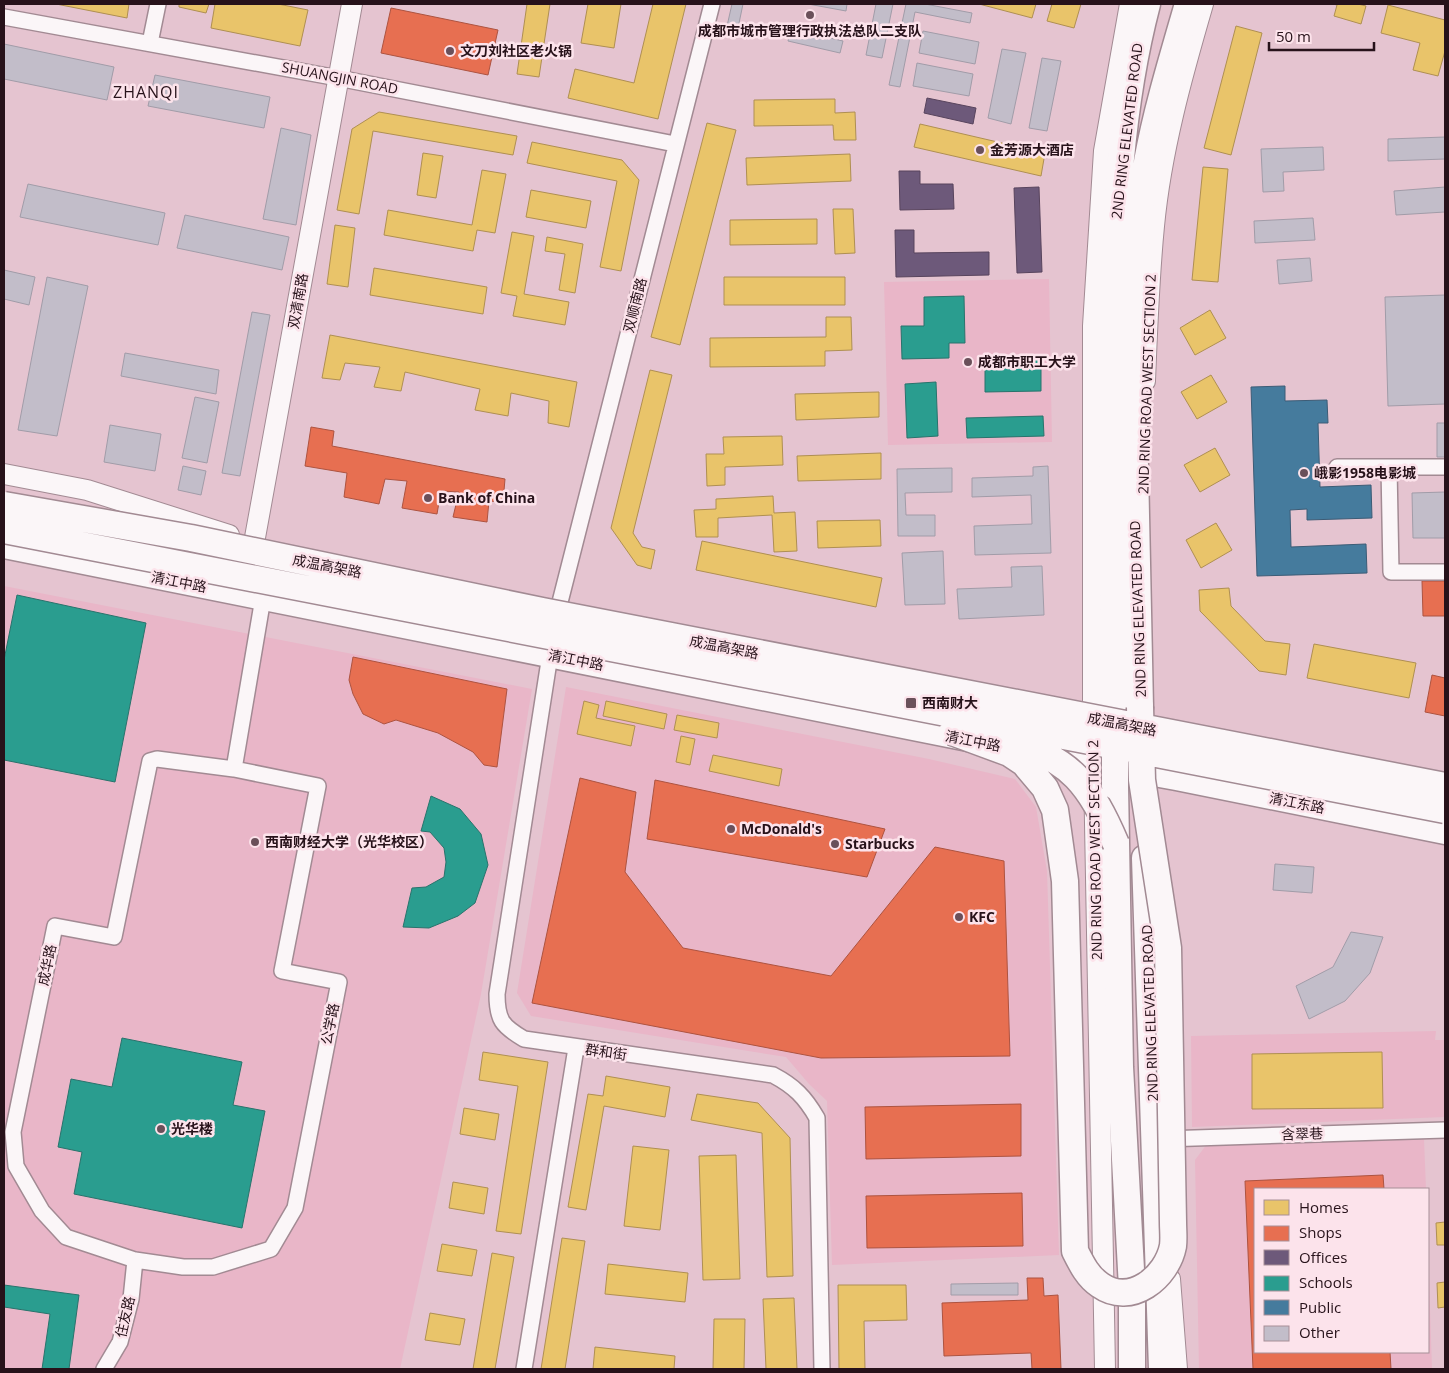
<svg xmlns="http://www.w3.org/2000/svg" width="1449" height="1373" font-family="'Open Sans','Noto Sans SC',sans-serif">
  <rect width="100%" height="100%" fill="#e5c4d0"/>
  <path fill="#e9b6c8" d="M1049 279 1052 442 888 445 884 282Z
    M4 586 532 689 481 994 400 1369H4Z
    M566 687 929 759 1015 779 1036 807 1047 871 1059 1255 832 1265 827 1101 809 1084 786 1057 531 1016 517 993Z
    M1436 1031 1435 1040H1445V1117L1192 1127 1191 1036Z
    M1424 1139 1426 1189H1255V1352H1428V1249L1432 1369H1199L1195 1160 1207 1144Z"/>
  <path fill="#e9c46a" stroke="#af8f52" d="M56 4H129L127 18Z
    M179 4H209L206 13 179 7Z
    M215 4H278L308 10 300 46 211 28Z
    M527 4H550L539 77 517 74Z
    M588 4H621L614 48 581 43Z
    M653 4H686L658 119 568 98 575 69 634 83Z
    M979 4H1036L1032 18Z
    M1052 4H1081L1074 28 1047 21Z
    M1333 4H1358L1366 6 1361 24 1334 16 1337 5Z
    M1388 5 1445 20V51L1438 76 1413 70 1420 43 1381 33Z
    M1236 26 1262 33 1231 155 1204 148Z
    M835 99V113L855 112 856 140H834L833 125 754 126V100Z
    M379 112 517 136 513 155 373 131 359 214 337 210 352 129Z
    M707 123 736 130 680 345 651 337Z
    M920 124 1045 153 1041 176 914 147Z
    M532 142 622 160 639 180 621 271 600 267 617 181 527 163Z
    M423 153 443 156 436 198 417 195Z
    M850 154 851 181 747 185 746 158Z
    M1203 167 1228 169 1218 282 1192 280Z
    M482 170 506 174 495 233 477 230 473 251 384 235 388 210 472 225Z
    M531 190 591 201 586 228 526 217Z
    M833 209H853L855 253 835 254Z
    M817 219V244L730 245V220Z
    M335 225 355 228 348 287 327 284Z
    M512 232 534 236 524 294 569 302 565 325 513 316 517 296 501 293Z
    M547 237 583 244 575 293 559 290 565 254 545 251Z
    M374 268 487 287 483 314 370 295Z
    M724 277H845V305H724Z
    M1210 310 1226 338 1195 355 1180 328Z
    M826 317H851L852 350 825 351V366L710 367V338L826 337Z
    M330 335 577 382 569 427 548 423 549 401 511 393 508 416 475 410 480 389 418 375 405 372 401 391 374 387 380 367 345 363 340 380 322 378Z
    M650 370 672 375 633 533 642 547 655 550 651 569 637 565 611 528Z
    M1211 375 1227 402 1197 419 1181 392Z
    M879 392V417L796 420 795 394Z
    M782 436 783 465 725 467V485L707 486 706 454H724L723 437Z
    M1215 448 1230 475 1200 492 1184 465Z
    M881 453V479L798 481 797 456Z
    M773 496 774 513 795 512 797 551 774 552 772 515 718 518V537H696L694 510 716 509V499Z
    M880 520 881 546 818 548 817 521Z
    M1216 523 1232 550 1201 568 1186 540Z
    M702 541 882 578 876 607 696 570Z
    M1229 588 1231 606 1265 641 1290 644 1286 675 1259 671 1200 611 1199 590Z
    M1314 644 1416 663 1409 698 1307 678Z
    M584 701 599 705 596 718 635 726 631 746 577 734Z
    M606 701 667 714 664 729 603 716Z
    M677 715 719 723 717 738 674 730Z
    M681 736 695 739 690 765 676 762Z
    M713 755 782 769 779 786 709 771Z
    M483 1052 548 1062 521 1234 496 1231 518 1086 479 1080Z
    M1382 1052 1383 1108 1252 1109V1054Z
    M606 1076 670 1087 665 1117 604 1106 586 1210 568 1207 588 1094 603 1096Z
    M697 1094 758 1103 790 1138 793 1276 767 1277 762 1133 691 1120Z
    M464 1108 499 1114 495 1140 460 1134Z
    M633 1146 669 1150 660 1230 624 1226Z
    M736 1155 740 1279 703 1280 699 1156Z
    M453 1182 488 1188 484 1214 449 1208Z
    M1445 1222V1245H1437L1436 1223Z
    M562 1238 585 1241 565 1369H541Z
    M442 1244 477 1250 472 1276 437 1271Z
    M492 1253 514 1257 495 1369H473Z
    M608 1264 688 1273 685 1302 605 1294Z
    M1445 1282V1307L1438 1308 1437 1283Z
    M838 1285H906L907 1320 864 1321 865 1369H839Z
    M794 1298 797 1369H766L763 1299Z
    M430 1313 465 1319 460 1345 425 1340Z
    M714 1319H745L744 1369H713Z
    M595 1347 675 1356 674 1369H593Z"/>
  <path fill="#e76f51" stroke="#ad5340" d="M391 8 498 30 488 75 381 53Z
    M311 427 334 431 332 446 505 479 503 502 489 501 487 522 453 517 459 492 441 491 437 514 402 508 407 481 385 479 379 504 344 497 347 473 305 466Z
    M1422 581H1445V616H1423Z
    M353 657 507 689 497 767 484 765 473 752 438 733 396 720 384 724 363 714 353 694 349 680Z
    M1432 675 1445 678V716L1425 712Z
    M580 778 636 792 625 872 683 948 831 976 935 847 1004 861 1010 1056 821 1058 532 1003Z
    M655 780 885 829 867 877 647 839Z
    M1021 1104V1156L866 1159 865 1107Z
    M1383 1175 1384 1189H1255V1352H1390L1391 1369H1253L1245 1181Z
    M1022 1193 1023 1246 867 1248 866 1196Z
    M1027 1278H1043L1044 1296 1058 1295 1061 1369H1032L1031 1353 944 1356 942 1303 1028 1300Z"/>
  <path fill="#6d597a" stroke="#58445d" d="M927 98 976 108 973 124 924 113Z
    M899 171H920V184H953L954 209 900 210Z
    M1039 187 1042 272 1017 273 1014 188Z
    M895 230H914V253L989 252V275L896 277Z"/>
  <path fill="#2a9d8f" stroke="#29736c" d="M964 296 965 343H949V358L902 359 901 326H924V297Z
    M1041 358V391L985 392V359Z
    M936 382 938 436 907 438 905 384Z
    M1043 416 1044 436 967 438 966 418Z
    M17 595 146 623 115 782 4 760V660Z
    M431 796 460 809 481 834 488 865 475 903 458 916 429 928 403 927 412 888 426 887 444 877 446 862 444 848 430 832 421 831Z
    M122 1038 242 1062 233 1105 265 1111 242 1228 74 1194 82 1152 58 1147 71 1079 112 1087Z
    M4 1285 79 1295 69 1369H42L50 1314 4 1307Z"/>
  <path fill="#457b9d" stroke="#3c5c76" d="M1285 386V401L1327 400 1328 423H1318L1320 487 1371 485 1372 518 1307 520V509L1290 510 1291 547 1366 544 1367 573 1257 576 1251 387Z"/>
  <path fill="#c2bdc9" stroke="#a19ca8" d="M732 4H743L738 28 727 26Z
    M808 4H847L846 11Z
    M876 4H893L882 58 866 55Z
    M906 4H925L972 13 970 23 915 12 900 87 889 85Z
    M791 29 843 41 840 53 788 41Z
    M923 31 979 42 975 64 919 53Z
    M4 44 114 67 107 100 4 79Z
    M1002 49 1026 53 1011 124 988 118Z
    M1042 58 1061 61 1047 131 1029 128Z
    M917 63 973 74 969 96 913 86Z
    M155 75 270 97 264 128 148 106Z
    M281 128 311 135 296 225 263 219Z
    M1445 137V159L1388 161V139Z
    M1323 147 1324 170 1283 172 1284 191 1263 192 1261 149Z
    M28 184 165 213 158 245 20 217Z
    M1445 187V212L1396 215 1394 191Z
    M185 215 289 237 282 270 177 248Z
    M1313 218 1315 240 1255 243 1254 221Z
    M1310 258 1312 281 1279 284 1277 260Z
    M4 270 35 277 29 305 4 299Z
    M47 277 88 286 57 436 18 430Z
    M1445 295V404L1388 406 1385 297Z
    M252 312 270 315 240 476 222 473Z
    M125 353 219 370 216 394 121 376Z
    M195 397 219 402 207 463 182 458Z
    M1437 423H1445V457H1437Z
    M110 425 161 434 155 471 104 462Z
    M183 466 206 471 201 495 178 490Z
    M1048 466 1051 553 975 555 974 526 1032 524 1031 495 972 497V478L1033 476V467Z
    M952 468V492L905 493 906 515H935V536H898L897 469Z
    M1445 492V538H1413L1412 493Z
    M943 551 945 604 905 605 902 553Z
    M1042 566 1044 615 959 619 957 589 1012 587 1011 567Z
    M1275 864 1314 867 1312 893 1273 890Z
    M1351 932 1383 937 1370 973 1345 1001 1309 1019 1296 986 1333 967Z
    M1018 1283V1295H951V1284Z"/>
  <g fill="none" stroke-linecap="round" stroke-linejoin="round">
    <defs>
      <path id="street" d="M4 17 338 78 675 144
        M150 43 158 4
        M1337 467H1445
        M1389 467 1391 572H1445
        M559 606 712 4
        M550 655 497 994C497 1020 502 1026 524 1039L773 1075C794 1086 805 1097 817 1118L822 1369
        M157 759 234 769 318 786 282 971 339 982 295 1208 271 1249 213 1267H183L135 1260 66 1237 42 1211 16 1166 13 1132 55 926 114 937 150 761Z
        M234 769 263 598
        M1164 1139 1445 1130
        M104 1369 120 1342 131 1299 135 1260
        M524 1369 576 1048"/>
      <path id="secondary" d="M1145 381C1147 329 1149 277 1154 226 1161 151 1182 76 1203 4
        M4 474 87 490 229 535
        M258 565 254 543 352 4
        M1170 1279 1177 1369
        M1105 1369 1093 714V326L1104 151 1130 4"/>
      <path id="primary" d="M4 547 968 740
        M1049 756 1176 779 1445 833"/>
      <path id="highway" d="M1140 707 1132 324C1133 270 1137 215 1147 162 1157 108 1173 56 1188 4
        M1115 708C1114 580 1110 451 1113 323 1115 216 1120 107 1147 4
        M1115 786 1120 1067 1132 1288V1369
        M1145 858 1162 1369"/>
    </defs>
    <use href="#street" stroke="#a28a93" stroke-width="18"/>
    <use href="#secondary" stroke="#a28a93" stroke-width="22"/>
    <use href="#primary" stroke="#a28a93" stroke-width="25"/>
    <use href="#highway" stroke="#a28a93" stroke-width="29"/>
    <use href="#street" stroke="#fbf6f8" stroke-width="15"/>
    <use href="#secondary" stroke="#fbf6f8" stroke-width="20"/>
    <use href="#primary" stroke="#fbf6f8" stroke-width="22"/>
    <use href="#highway" stroke="#fbf6f8" stroke-width="26"/>
    <defs>
      <path id="highway-bridge" d="M4 505 191 538 542 611 1445 786
        M4 530 1445 810
        M1115 729V786
        M952 732 1009 753 1024 763 1045 788 1055 810 1065 881 1075 1251C1082 1265 1088 1277 1100 1285 1131 1307 1167 1277 1173 1246 1174 1238 1173 1230 1173 1222L1168 948 1142 780 1140 707
        M1006 742C1070 755 1092 788 1116 844"/>
    </defs>
    <use href="#highway-bridge" stroke="#a28a93" stroke-width="29" stroke-linecap="butt"/>
    <use href="#highway-bridge" stroke="#fbf6f8" stroke-width="26"/>
  </g>
  <g fill="#6a505a" stroke="#fce3eb" stroke-width="2">
    <circle cx="810" cy="15" r="5"/>
    <circle cx="450" cy="51" r="5"/>
    <circle cx="980" cy="150" r="5"/>
    <circle cx="968" cy="362" r="5"/>
    <circle cx="1304" cy="473" r="5"/>
    <circle cx="428" cy="498" r="5"/>
    <rect x="905" y="697" width="12" height="12" rx="2.5"/>
    <circle cx="731" cy="829" r="5"/>
    <circle cx="255" cy="842" r="5"/>
    <circle cx="835" cy="844" r="5"/>
    <circle cx="959" cy="917" r="5"/>
    <circle cx="161" cy="1129" r="5"/>
  </g>
  <g text-anchor="middle" stroke-width="5" stroke-linejoin="round" paint-order="stroke">
    <g font-size="14" font-weight="bold" fill="#27121a" stroke="#fce3eb" text-anchor="start">
      <text x="810" y="36" text-anchor="middle">成都市城市管理行政执法总队二支队</text>
      <text x="460" y="56">文刀刘社区老火锅</text>
      <text x="990" y="155">金芳源大酒店</text>
      <text x="978" y="367">成都市职工大学</text>
      <text x="1314" y="478">峨影1958电影城</text>
      <text x="438" y="503">Bank of China</text>
      <text x="922" y="708">西南财大</text>
      <text x="741" y="834">McDonald's</text>
      <text x="265" y="847">西南财经大学（光华校区）</text>
      <text x="845" y="849">Starbucks</text>
      <text x="969" y="922">KFC</text>
      <text x="171" y="1134">光华楼</text>
    </g>
    <g font-size="14" fill="#27121a" stroke="#fce3eb">
      <text transform="translate(340 78) rotate(11)" y="5">SHUANGJIN ROAD</text>
      <text transform="translate(1127 131) rotate(-83)" y="5">2ND RING ELEVATED ROAD</text>
      <text transform="translate(298 301) rotate(-80)" y="5">双清南路</text>
      <text transform="translate(635 305) rotate(-76)" y="5">双顺南路</text>
      <text transform="translate(1147 384) rotate(-88)" y="5">2ND RING ROAD WEST SECTION 2</text>
      <text transform="translate(327 566) rotate(11)" y="5">成温高架路</text>
      <text transform="translate(179 582) rotate(11)" y="5">清江中路</text>
      <text transform="translate(1138 609) rotate(-92)" y="5">2ND RING ELEVATED ROAD</text>
      <text transform="translate(724 647) rotate(11)" y="5">成温高架路</text>
      <text transform="translate(576 660) rotate(11)" y="5">清江中路</text>
      <text transform="translate(1122 724) rotate(11)" y="5">成温高架路</text>
      <text transform="translate(973 741) rotate(11)" y="5">清江中路</text>
      <text transform="translate(1297 803) rotate(11)" y="5">清江东路</text>
      <text transform="translate(1095 850) rotate(-91)" y="5">2ND RING ROAD WEST SECTION 2</text>
      <text transform="translate(47 965) rotate(-78)" y="5">成华路</text>
      <text transform="translate(1150 1013) rotate(-92)" y="5">2ND RING ELEVATED ROAD</text>
      <text transform="translate(330 1024) rotate(-79)" y="5">公学路</text>
      <text transform="translate(606 1052) rotate(8)" y="5">群和街</text>
      <text transform="translate(1302 1134) rotate(-2)" y="5">含翠巷</text>
      <text transform="translate(125 1317) rotate(-77)" y="5">住友路</text>
    </g>
    <g font-size="16" letter-spacing="1" fill="#27121a" stroke="#fce3eb">
      <text x="146" y="98">ZHANQI</text>
    </g>
  </g>
  <rect width="1449" height="1373" fill="none" stroke="#27121a" stroke-width="10"/>
  <rect x="1254" y="1188" width="175" height="165" fill="#fce3eb" stroke="#a78f97"/>
  <rect x="1264" y="1200" width="25" height="15" fill="#e9c46a" stroke="#a78f97"/>
  <text x="1299" y="1213" font-size="15" fill="#27121a">Homes</text>
  <rect x="1264" y="1226" width="25" height="15" fill="#e76f51" stroke="#a78f97"/>
  <text x="1299" y="1238" font-size="15" fill="#27121a">Shops</text>
  <rect x="1264" y="1250" width="25" height="15" fill="#6d597a" stroke="#a78f97"/>
  <text x="1299" y="1263" font-size="15" fill="#27121a">Offices</text>
  <rect x="1264" y="1276" width="25" height="15" fill="#2a9d8f" stroke="#a78f97"/>
  <text x="1299" y="1288" font-size="15" fill="#27121a">Schools</text>
  <rect x="1264" y="1300" width="25" height="15" fill="#457b9d" stroke="#a78f97"/>
  <text x="1299" y="1313" font-size="15" fill="#27121a">Public</text>
  <rect x="1264" y="1326" width="25" height="15" fill="#c2bdc9" stroke="#a78f97"/>
  <text x="1299" y="1338" font-size="15" fill="#27121a">Other</text>
  <path d="M1269 42v8h105v-8" fill="none" stroke="#27121a" stroke-width="2.5"/>
  <text x="1276" y="42" font-size="15" fill="#27121a" stroke="#fce3eb" stroke-width="4" paint-order="stroke">50 m</text>
</svg>
